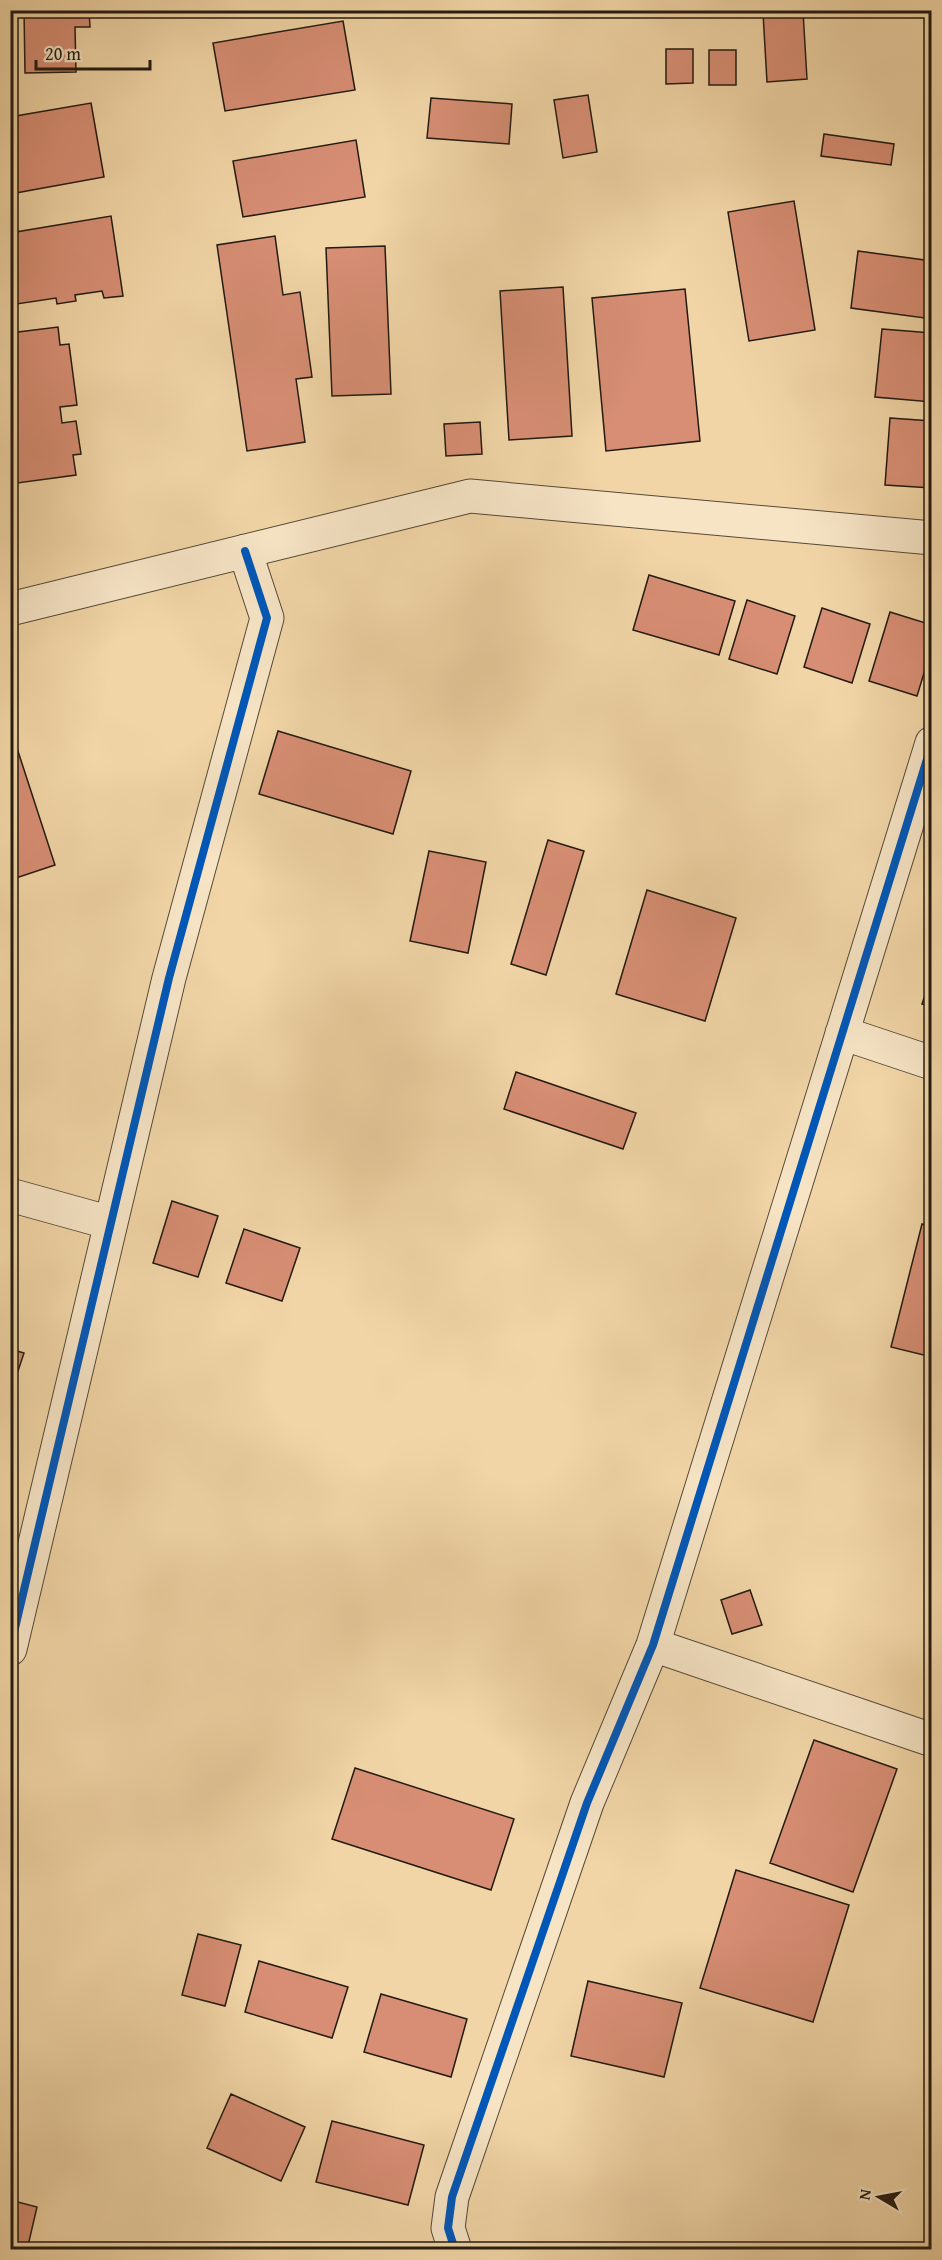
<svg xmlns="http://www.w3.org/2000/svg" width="942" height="2260" font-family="'Gentium Book Plus',serif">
  <rect width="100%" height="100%" fill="#f1d5a6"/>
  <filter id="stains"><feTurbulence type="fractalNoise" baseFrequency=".00333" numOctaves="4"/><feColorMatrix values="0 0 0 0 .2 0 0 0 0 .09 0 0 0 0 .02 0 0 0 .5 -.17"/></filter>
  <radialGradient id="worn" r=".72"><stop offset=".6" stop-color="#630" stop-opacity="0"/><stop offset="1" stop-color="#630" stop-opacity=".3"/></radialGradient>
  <path fill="#d78e74" stroke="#221a10" stroke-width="1.5" d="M24 10H89L90 27H75L76 72 25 73Z
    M803 11 807 79 767 82 763 13Z
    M343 21 355 90 225 111 213 43Z
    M666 49H693V83L666 84Z
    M709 50H736V85H709Z
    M588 95 597 152 563 158 554 100Z
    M431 98 512 104 509 144 427 138Z
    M91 103 104 177 10 194V117Z
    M824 134 894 144 891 165 821 156Z
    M356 140 365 197 243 217 233 161Z
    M794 201 815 330 749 341 728 212Z
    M111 216 123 296 104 298 102 291 75 295 76 301 57 304 56 298 10 305V233Z
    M275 236 283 295 300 292 312 377 296 379 305 442 247 451 217 245Z
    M385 246 391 394 332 396 326 248Z
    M858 251 932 261V319L851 308Z
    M563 287 572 436 509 440 500 291Z
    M685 289 700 441 606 451 592 298Z
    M58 327 60 345 69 344 77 405 60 407 62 423 76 421 81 454 73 455 76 475 10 484V333Z
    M882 329 932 333V402L875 397Z
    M890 418 932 421V488L885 485Z
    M480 422 482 454 446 456 444 424Z
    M649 575 735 601 719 655 633 630Z
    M747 600 795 616 777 674 729 659Z
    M822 608 870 624 852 683 804 667Z
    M890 612 932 625V647L917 696 869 681Z
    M278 731 411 771 393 834 259 794Z
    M15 742 55 865 10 880V743Z
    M548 840 584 851 546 975 511 964Z
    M429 851 486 862 468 953 410 941Z
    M647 890 736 918 705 1021 616 994Z
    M932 974V1007L922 1004Z
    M516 1072 636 1113 623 1149 504 1109Z
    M172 1201 218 1216 198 1277 153 1263Z
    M922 1224 932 1226V1357L891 1347Z
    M244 1229 300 1248 282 1301 226 1283Z
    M10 1349 24 1353 10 1395Z
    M750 1590 762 1625 732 1634 721 1600Z
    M814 1740 897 1769 853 1892 770 1863Z
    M355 1768 514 1819 491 1890 332 1839Z
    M736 1870 849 1905 813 2022 700 1988Z
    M198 1934 241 1945 225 2006 182 1995Z
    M259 1961 348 1987 332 2038 245 2012Z
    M588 1981 682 2003 664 2077 571 2056Z
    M381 1994 467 2019 451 2077 364 2052Z
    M231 2094 305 2127 281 2181 207 2148Z
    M332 2121 424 2145 408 2205 316 2182Z
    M10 2200 37 2207 27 2250H10Z"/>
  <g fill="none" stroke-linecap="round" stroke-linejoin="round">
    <defs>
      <path id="minor" d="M10 609 470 496 932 538
        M842 1033 932 1063
        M10 1195 111 1223
        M653 1645 932 1740
        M10 1649 169 978 267 618 245 551
        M455 2250 448 2228 452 2197 587 1803 653 1645 932 743"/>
    </defs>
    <use href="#minor" stroke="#564936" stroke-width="35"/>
    <use href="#minor" stroke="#f6e4c5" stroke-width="33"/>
    <defs>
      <path id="cycleway" d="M10 1649 169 978 267 618 245 551
        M455 2250 448 2228 452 2197 587 1803 653 1645 932 743"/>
    </defs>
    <use href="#cycleway" stroke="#f6e4c5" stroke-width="11"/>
    <use href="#cycleway" stroke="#0057b8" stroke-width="8"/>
  </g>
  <rect width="942" height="2260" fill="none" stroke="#f1d5a6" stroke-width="36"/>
  <rect x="12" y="12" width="918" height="2236" fill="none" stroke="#221a10" stroke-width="3"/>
  <rect x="18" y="18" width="906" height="2224" fill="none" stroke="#221a10" stroke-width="1.5"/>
  <g transform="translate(879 2197) rotate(280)" stroke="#f6e4c5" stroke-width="4.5" paint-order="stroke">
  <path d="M0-4.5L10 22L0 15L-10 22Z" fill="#221a10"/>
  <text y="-9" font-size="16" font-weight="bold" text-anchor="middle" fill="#221a10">N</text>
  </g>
  <path d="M36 60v9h114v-9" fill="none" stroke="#221a10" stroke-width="3"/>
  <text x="45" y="60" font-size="18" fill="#221a10" stroke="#f6e4c5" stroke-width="4.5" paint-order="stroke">20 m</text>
  <rect width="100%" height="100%" filter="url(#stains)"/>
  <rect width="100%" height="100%" fill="url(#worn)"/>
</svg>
